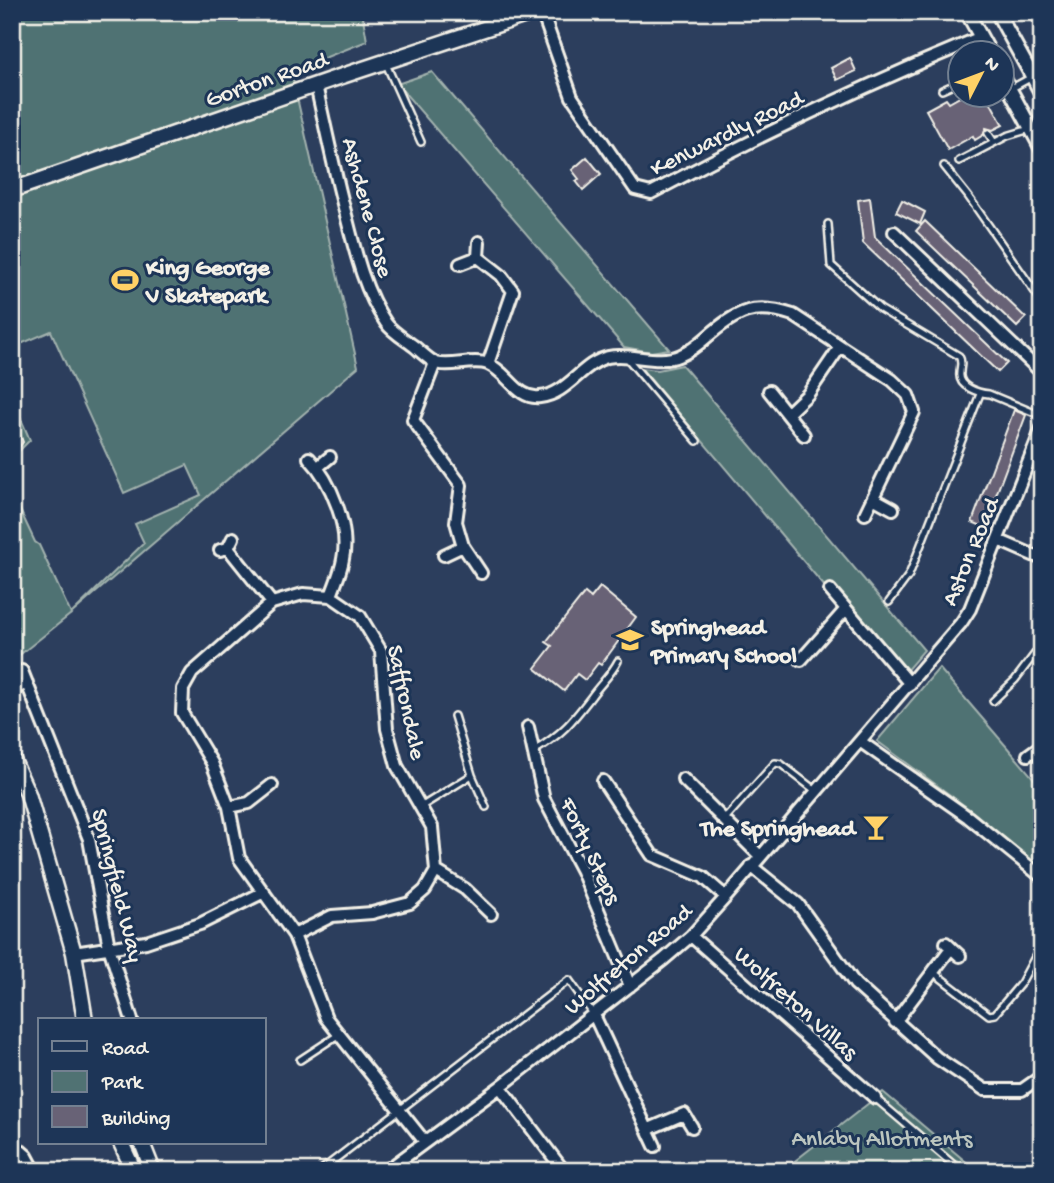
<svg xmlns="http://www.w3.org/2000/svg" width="1054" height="1183" font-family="'Gochi Hand',sans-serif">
  <rect width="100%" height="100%" fill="#2c3e5d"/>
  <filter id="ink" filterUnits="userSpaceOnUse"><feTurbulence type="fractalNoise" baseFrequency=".0143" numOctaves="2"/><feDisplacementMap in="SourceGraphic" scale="14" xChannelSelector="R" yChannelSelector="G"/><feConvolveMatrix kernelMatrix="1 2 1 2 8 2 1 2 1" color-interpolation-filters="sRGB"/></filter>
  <g filter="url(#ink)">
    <path fill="#507273" stroke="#a2b2ae" stroke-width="2" d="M12 12H362L367 41 291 71 358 367 71 614 12 661V493L35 542 39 545 71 614 144 543 135 524 201 495 187 465 124 493 51 331 16 346 12 338Z
      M432 72 669 349 651 352 624 347 397 84Z
      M682 365 924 650 906 671 831 584 826 588 641 368 658 370Z
      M12 398 30 440 12 458Z
      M939 668 1042 788V870L973 812 877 741Z
      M883 1092 977 1171H782Z"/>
    <path fill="#686276" stroke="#f4f1e8" stroke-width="2" d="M850 58 856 71 837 80 831 68Z
      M965 94H986L1003 125 993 130 986 128 983 135 975 140 973 136 948 150 926 110 946 99 949 103Z
      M587 157 601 174 583 190 576 181 579 179 572 170Z
      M870 198 875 237 1007 363 998 372 863 243 858 200Z
      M902 200 925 212 920 224 896 212Z
      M925 221 1026 318 1017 327 916 231Z
      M1014 410 1026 415 984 527 972 522Z
      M12 416 23 442 12 457Z
      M600 587 636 617 601 665 598 663 585 680 577 674 564 691 535 668 552 646 546 642 580 599 585 593 591 598Z"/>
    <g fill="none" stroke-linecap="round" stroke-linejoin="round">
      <defs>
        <path id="service" d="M386 64 421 142
          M1010 89 1032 77
          M942 90 960 82
          M988 133 994 142
          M959 161 1007 136 1030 129
          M944 166 968 196 1042 302
          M828 224 831 265 880 309 959 356C963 363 960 365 960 373 958 387 978 393 989 394L1042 416
          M626 357 697 441
          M12 366 15 373
          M889 602 909 575 980 394
          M993 701 1015 680 1040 647 1038 640 1042 629
          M454 716 472 775 486 807
          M534 751C562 734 571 723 591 697 600 684 611 675 618 661
          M419 808 472 775
          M724 820 775 763 781 764 816 791
          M933 972 989 1015 995 1014 1021 983 1036 955
          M300 1060 338 1035
          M875 1098 961 1171
          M320 1171 569 980 594 1015"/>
        <path id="minor" d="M542 12 572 97 635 189 651 193C758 136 867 84 979 38
          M316 85C326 130 335 175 347 219 356 255 365 292 386 323 392 332 406 340 415 347 420 351 429 360 436 363 451 368 473 358 488 364 508 372 517 400 540 397 568 394 582 363 608 357 632 352 657 366 681 355 691 351 699 344 707 337 737 311 754 302 793 315L892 380 908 395 914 412 865 514
          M894 232 1042 373
          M478 257 501 275 513 291 488 364
          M460 264 478 257 479 242
          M435 363 413 420 461 485 456 522 463 546 481 573
          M769 391 804 435
          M788 413 808 394 840 347
          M309 458C331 481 350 527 343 559 341 572 335 584 331 596
          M318 467 330 457
          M873 498 893 509
          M998 540 1042 559
          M228 548 272 603
          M220 550 228 548 233 538
          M444 555 463 546
          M830 590 910 684
          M801 660 846 609
          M22 671 89 839 109 947 132 1020
          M12 690 27 683
          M528 727 544 799 582 871 630 986
          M861 742 968 817 1042 877
          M1028 755 1042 745
          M683 779 760 856
          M603 781 652 855 703 877 726 897
          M229 807 249 803 272 785
          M751 866 798 904 855 984 937 1058 985 1090H1022L1042 1076
          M436 871 465 889 491 914
          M294 935 332 916 372 913 410 903 425 890 436 871 432 827 397 766 387 729 381 651 360 616 331 596 303 594 272 603 192 673 183 689 182 713 212 763 229 807 239 858 294 935 326 1018 425 1142
          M691 936 875 1098
          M946 943 960 956
          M74 953 146 942 200 924 264 892
          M594 1015 655 1146
          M895 1022 951 948
          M500 1087 564 1171
          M649 1129 684 1114 692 1127
          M12 1143 27 1156 35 1171
          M386 1171 500 1087 663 960 691 936 726 897 961 623 970 609 1042 428"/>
        <path id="tertiary" d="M967 12 989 52
          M997 12 1042 94
          M1002 75 1042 149"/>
        <path id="secondary" d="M12 190 330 80 535 12
          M12 758 28 794 74 953 85 1020
          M121 1143 134 1171
          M142 1143 153 1171"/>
      </defs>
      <use href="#service" stroke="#f4f1e8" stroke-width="10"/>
      <use href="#minor" stroke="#f4f1e8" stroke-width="16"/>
      <use href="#tertiary" stroke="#f4f1e8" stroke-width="18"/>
      <use href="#secondary" stroke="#f4f1e8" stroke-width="19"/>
      <use href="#service" stroke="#1d3557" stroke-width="5"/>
      <use href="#minor" stroke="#1d3557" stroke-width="10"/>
      <use href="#tertiary" stroke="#1d3557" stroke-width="12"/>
      <use href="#secondary" stroke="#1d3557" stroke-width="14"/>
    </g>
  </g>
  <defs>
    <symbol id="stadium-bare" viewBox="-9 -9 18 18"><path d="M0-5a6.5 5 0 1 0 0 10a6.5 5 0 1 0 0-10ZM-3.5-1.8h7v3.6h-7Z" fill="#ffd166" stroke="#1d3557" stroke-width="2.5" paint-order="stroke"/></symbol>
    <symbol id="school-bare" viewBox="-9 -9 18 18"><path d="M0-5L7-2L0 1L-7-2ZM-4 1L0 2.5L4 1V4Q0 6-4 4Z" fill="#ffd166" stroke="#1d3557" stroke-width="2.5" paint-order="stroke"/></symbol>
    <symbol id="bar-bare" viewBox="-9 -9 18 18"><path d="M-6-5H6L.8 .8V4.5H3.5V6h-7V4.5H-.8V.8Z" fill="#ffd166" stroke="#1d3557" stroke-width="2.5" paint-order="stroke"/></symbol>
  </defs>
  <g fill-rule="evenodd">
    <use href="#stadium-bare" x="106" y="261" width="38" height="38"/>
    <use href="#school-bare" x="611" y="621" width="38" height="38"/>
    <use href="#bar-bare" x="857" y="808" width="38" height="38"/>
  </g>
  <g text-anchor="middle" stroke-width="6" stroke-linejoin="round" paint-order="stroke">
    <g font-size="24" fill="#f4f1e8" stroke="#1d3557">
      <text transform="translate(266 78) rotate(-19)" y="8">Gorton Road</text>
      <text transform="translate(726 132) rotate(-26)" y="8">Kenwardly Road</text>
      <text transform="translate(369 207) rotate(75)" y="8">Ashdene Close</text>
      <text transform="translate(969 551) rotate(-67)" y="8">Aston Road</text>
      <text transform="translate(408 702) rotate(78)" y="8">Saffrondale</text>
      <text transform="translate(592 850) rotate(65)" y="8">Forty Steps</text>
      <text transform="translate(119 885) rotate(76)" y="8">Springfield Way</text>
      <text transform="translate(627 958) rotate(-40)" y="8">Wolfreton Road</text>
      <text transform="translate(797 1002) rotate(42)" y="8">Wolfreton Villas</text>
    </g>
    <g font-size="24" font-weight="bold" fill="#f4f1e8" stroke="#1d3557" text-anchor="start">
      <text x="146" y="274">King George<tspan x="146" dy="28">V Skatepark</tspan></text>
      <text x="651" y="634">Springhead<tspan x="651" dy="28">Primary School</tspan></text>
      <text x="855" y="835" text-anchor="end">The Springhead</text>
    </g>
    <g font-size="24" fill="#bbc5bf" stroke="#1d3557">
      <text x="882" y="1145">Anlaby Allotments</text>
    </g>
  </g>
  <rect width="1054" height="1183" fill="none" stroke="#1d3557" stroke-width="42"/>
  <rect x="21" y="21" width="1012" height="1141" fill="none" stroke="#f4f1e8" stroke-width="2.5" filter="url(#ink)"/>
  <rect x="38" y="1018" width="228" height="126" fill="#1d3557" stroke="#738091" stroke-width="2"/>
  <rect x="52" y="1041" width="35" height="10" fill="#1d3557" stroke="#738091" stroke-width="2"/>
  <text x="102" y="1054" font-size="21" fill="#f4f1e8">Road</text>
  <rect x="52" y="1071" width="35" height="21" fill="#507273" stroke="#738091" stroke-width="2"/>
  <text x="102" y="1088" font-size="21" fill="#f4f1e8">Park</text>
  <rect x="52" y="1106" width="35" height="21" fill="#686276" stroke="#738091" stroke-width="2"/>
  <text x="102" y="1124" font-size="21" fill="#f4f1e8">Building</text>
  <g transform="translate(981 74) rotate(48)"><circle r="33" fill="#1d3557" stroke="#738091" stroke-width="2"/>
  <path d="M0-5L12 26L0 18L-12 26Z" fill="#ffd166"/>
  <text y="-10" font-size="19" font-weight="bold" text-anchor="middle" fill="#f4f1e8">N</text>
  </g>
</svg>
